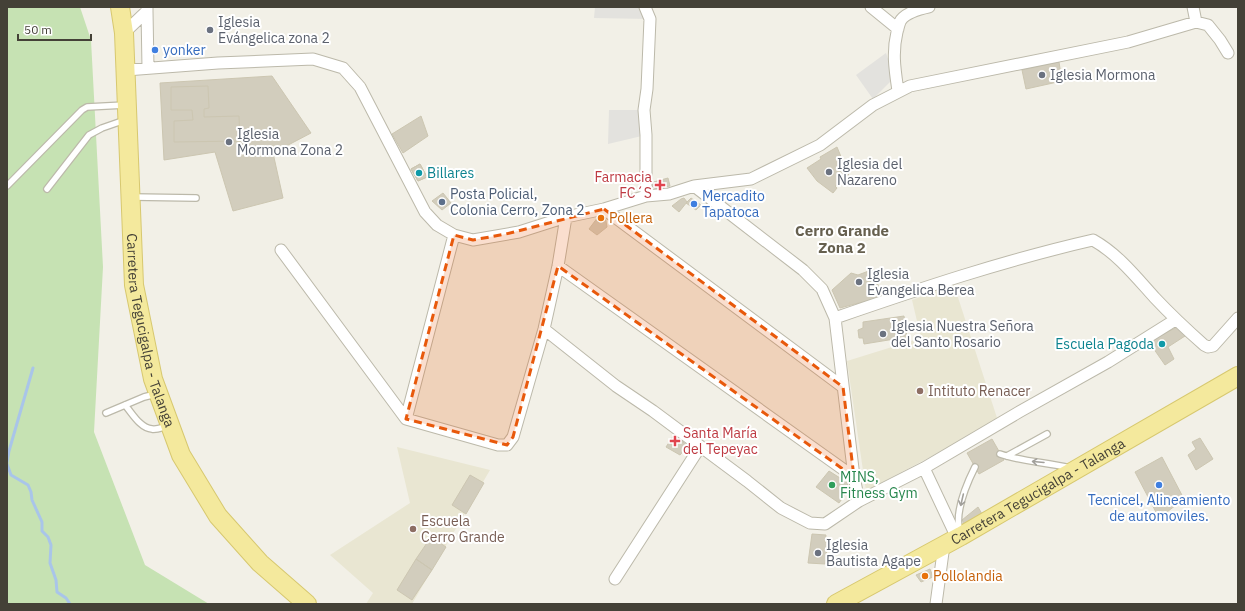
<svg xmlns="http://www.w3.org/2000/svg" width="1245" height="611" font-family="'IBM Plex Sans',sans-serif">
  <rect width="100%" height="100%" fill="#f2f0e7"/>
  <path fill="#e9e6d2" d="M954 285 998 421 866 491 847 361 921 338 912 300Z
    M397 447 490 470 412 604H366L373 593 330 555 410 503Z"/>
  <path fill="#c6e2b3" d="M7 7H80L91 40 103 267 94 432 145 565 209 604H7Z"/>
  <path fill="#e3e2de" d="M595 7H645L650 19 594 18Z
    M886 53 891 68 890 82 873 99 856 75Z
    M609 110H644L646 135 608 144Z"/>
  <g fill="none" stroke-linecap="round" stroke-linejoin="round">
    <path stroke="#a9c5e9" stroke-width="3" d="M7 462 9 451 33 368
      M7 464 11 475 28 485 31 492 32 500 42 522V531L48 537 51 545 50 563 56 580 57 592 66 598 70 604"/>
  </g>
  <path fill="#d2cdbd" stroke="#ccc6b1" d="M1059 62 1062 81 1026 89 1022 70Z
    M272 76 311 133 273 153 283 198 233 211 215 152 164 160 160 83Z
    M208 86 209 108 204 109V117L239 116 240 141 174 142V121L193 120 192 110H171V87Z
    M421 116 428 136 403 153 392 134Z
    M837 147 849 176 835 186 837 188 833 193 817 181 807 168 821 159 820 157Z
    M420 164 427 177 418 181 411 169Z
    M420 164 427 177 418 181 411 169Z
    M668 178 670 186 656 189 653 187 650 183Z
    M443 193 451 203 442 210 432 201Z
    M684 198 687 202 679 212 672 206 681 199Z
    M691 198 701 205 696 210 686 203Z
    M604 209 607 227 597 235 589 229Z
    M874 269 881 297 840 308 832 290 851 273 858 275Z
    M904 316 907 337 864 344 863 338H859L858 330 863 328V322Z
    M1177 327 1185 336 1168 347 1174 359 1165 365 1149 342Z
    M674 435 688 446 680 455 666 447Z
    M1200 438 1213 459 1196 470 1188 455 1196 449 1192 442Z
    M992 439 1004 460 979 474 967 453Z
    M1162 457 1184 499 1159 518 1135 472Z
    M829 471 848 483 844 496 839 503 816 487Z
    M470 475 484 483 466 514 452 505Z
    M978 507 982 514 966 526 962 520Z
    M812 534 826 535 825 542H828L825 564 808 563Z
    M431 537 446 547 432 570 416 559Z
    M416 559 432 570 412 600 397 590Z
    M930 569 933 577 921 582 916 575Z"/>
  <g fill="none" stroke-linecap="round" stroke-linejoin="round">
    <defs>
      <path id="lane" d="M7 186 82 110 87 107 125 105
        M47 189 89 135 102 128 125 120
        M133 197 196 198
        M125 405C132 413 140 428 152 429 157 430 163 427 168 426
        M106 413 144 397 156 394
        M1000 454C1023 462 1047 462 1070 468
        M1007 456 1047 434
        M960 533C954 513 966 485 975 467"/>
      <path id="street" d="M645 7 650 19 647 89 644 110 646 135V196
        M871 7 898 29
        M1193 7 1196 22
        M147 11 148 68
        M124 33 147 11V7
        M126 70 218 63 313 59 343 68 360 87 425 212 437 225 454 235 473 240 519 232 566 217 604 209 646 196 669 194 694 186 751 179 820 145 873 105 910 86 1128 42 1196 22 1208 25 1220 40 1228 53
        M898 91C895 70 892 53 897 32 898 29 899 23 901 20 907 12 920 9 929 7
        M694 186 803 270 822 289 835 318 854 477 859 501
        M604 209 843 387
        M281 250 406 419 498 445H507L513 437 544 329 558 266 566 217
        M558 266 854 477
        M835 318C919 289 1005 260 1093 240 1118 254 1136 277 1155 298 1171 315 1187 330 1204 345L1208 347 1213 346 1238 318
        M544 329 616 386 653 411 747 481 781 508 810 523 825 524 859 501 924 468 1019 412 1108 362 1175 320
        M406 419 454 235
        M924 468 957 538
        M615 579 700 447
        M936 604 944 545"/>
      <g id="primary">
        <path id="s1" d="M120 7 124 33 134 285 153 379 181 455 218 516 260 563 307 604"/>
        <path id="s2" d="M836 604 961 536 1238 376"/>
      </g>
    </defs>
    <use href="#lane" stroke="#bcb9aa" stroke-width="8"/>
    <use href="#street" stroke="#bcb9aa" stroke-width="13"/>
    <use href="#primary" stroke="#d7c86f" stroke-width="20"/>
    <use href="#lane" stroke="#fff" stroke-width="5.5"/>
    <use href="#street" stroke="#fff" stroke-width="11"/>
    <use href="#primary" stroke="#f4e99d" stroke-width="18"/>
  </g>
  <defs><path id="oneway-shaft" d="M-6 0H5M1.5-3L5.5 0L1.5 3" fill="none" stroke-width="1.6" stroke-linecap="round" stroke-linejoin="round"/></defs>
  <g stroke="#a2a09b">
    <use href="#oneway-shaft" transform="translate(1038 462) rotate(-175)"/>
    <use href="#oneway-shaft" transform="translate(962 500) rotate(103)"/>
  </g>
  <path fill="#e8590c" fill-opacity="0.2" stroke="#e8590c" stroke-width="3" stroke-dasharray="8 5" stroke-linejoin="round" d="M604 209 843 387 854 477 558 266 513 437 507 445 406 419 454 235 473 240 506 234Z"/>
  <g fill="#6b7280" stroke="#fff" stroke-width="1.5">
    <circle cx="210" cy="30" r="4"/>
    <circle cx="1042" cy="75" r="4"/>
    <circle cx="229" cy="142" r="4"/>
    <circle cx="829" cy="172" r="4"/>
    <circle cx="859" cy="282" r="4"/>
    <circle cx="883" cy="334" r="4"/>
    <circle cx="818" cy="553" r="4"/>
  </g>
  <g fill="#3f7fe0" stroke="#fff" stroke-width="1.5">
    <circle cx="155" cy="50" r="4"/>
    <circle cx="694" cy="204" r="4"/>
    <circle cx="1159" cy="485" r="4"/>
  </g>
  <g fill="#0f9aa8" stroke="#fff" stroke-width="1.5">
    <circle cx="419" cy="173" r="4"/>
    <circle cx="1162" cy="344" r="4"/>
  </g>
  <g fill="#e0444e" stroke="#fff" stroke-width="1.5">
    <path d="M658 179h4v4h4v4h-4v4h-4v-4h-4v-4h4z"/>
    <path d="M673 435h4v4h4v4h-4v4h-4v-4h-4v-4h4z"/>
  </g>
  <circle fill="#5c6f8a" stroke="#fff" stroke-width="1.5" cx="442" cy="202" r="4"/>
  <g fill="#e8710a" stroke="#fff" stroke-width="1.5">
    <circle cx="601" cy="218" r="4"/>
    <circle cx="925" cy="576" r="4"/>
  </g>
  <g fill="#8d6e63" stroke="#fff" stroke-width="1.5">
    <circle cx="920" cy="391" r="4"/>
    <circle cx="413" cy="529" r="4"/>
  </g>
  <circle fill="#2e9e5b" stroke="#fff" stroke-width="1.5" cx="832" cy="485" r="4"/>
  <g text-anchor="middle" stroke-width="4" stroke-linejoin="round" paint-order="stroke">
    <g font-size="14" fill="#5b616d" stroke="#fff" text-anchor="start">
      <text x="218" y="27">Iglesia<tspan x="218" dy="16">Evángelica zona 2</tspan></text>
      <text x="1050" y="80">Iglesia Mormona</text>
      <text x="237" y="139">Iglesia<tspan x="237" dy="16">Mormona Zona 2</tspan></text>
      <text x="837" y="169">Iglesia del<tspan x="837" dy="16">Nazareno</tspan></text>
      <text x="867" y="279">Iglesia<tspan x="867" dy="16">Evangelica Berea</tspan></text>
      <text x="891" y="331">Iglesia Nuestra Señora<tspan x="891" dy="16">del Santo Rosario</tspan></text>
      <text x="826" y="550">Iglesia<tspan x="826" dy="16">Bautista Agape</tspan></text>
    </g>
    <g font-size="14" fill="#366cbe" stroke="#fff" text-anchor="start">
      <text x="163" y="55">yonker</text>
      <text x="702" y="201">Mercadito<tspan x="702" dy="16">Tapatoca</tspan></text>
      <text x="1159" y="505" text-anchor="middle">Tecnicel, Alineamiento<tspan x="1159" dy="16">de automoviles.</tspan></text>
    </g>
    <g font-size="14" fill="#0d838f" stroke="#fff" text-anchor="start">
      <text x="427" y="178">Billares</text>
      <text x="1154" y="349" text-anchor="end">Escuela Pagoda</text>
    </g>
    <g font-size="14" fill="#be3a42" stroke="#fff" text-anchor="end">
      <text x="652" y="182">Farmacia<tspan x="652" dy="16">FC´S</tspan></text>
      <text x="683" y="438" text-anchor="start">Santa María<tspan x="683" dy="16">del Tepeyac</tspan></text>
    </g>
    <g font-size="14" fill="#4e5e75" stroke="#fff" text-anchor="start">
      <text x="450" y="199">Posta Policial,<tspan x="450" dy="16">Colonia Cerro, Zona 2</tspan></text>
    </g>
    <g font-size="14" fill="#c56008" stroke="#fff" text-anchor="start">
      <text x="609" y="223">Pollera</text>
      <text x="933" y="581">Pollolandia</text>
    </g>
    <g font-size="14" fill="#444137" stroke="#fff">
      <text dy="5" stroke="none"><textPath href="#s1" startOffset="326">Carretera Tegucigalpa - Talanga</textPath></text>
      <text dy="5" stroke="none"><textPath href="#s2" startOffset="231">Carretera Tegucigalpa - Talanga</textPath></text>
    </g>
    <g font-size="14" fill="#785e54" stroke="#fff" text-anchor="start">
      <text x="928" y="396">Intituto Renacer</text>
      <text x="421" y="526">Escuela<tspan x="421" dy="16">Cerro Grande</tspan></text>
    </g>
    <g font-size="14" fill="#27864d" stroke="#fff" text-anchor="start">
      <text x="840" y="482">MINS,<tspan x="840" dy="16">Fitness Gym</tspan></text>
    </g>
    <g font-size="15" font-weight="bold" fill="#66604f" stroke="#fff">
      <text x="842" y="236">Cerro Grande<tspan x="842" dy="17">Zona 2</tspan></text>
    </g>
  </g>
  <rect width="1245" height="611" fill="none" stroke="#444137" stroke-width="16"/>
  <path d="M18 34v6h73v-6" fill="none" stroke="#444137" stroke-width="2"/>
  <text x="24" y="34" font-size="12" fill="#444137" stroke="#ffffff" stroke-width="3" paint-order="stroke">50 m</text>
</svg>
